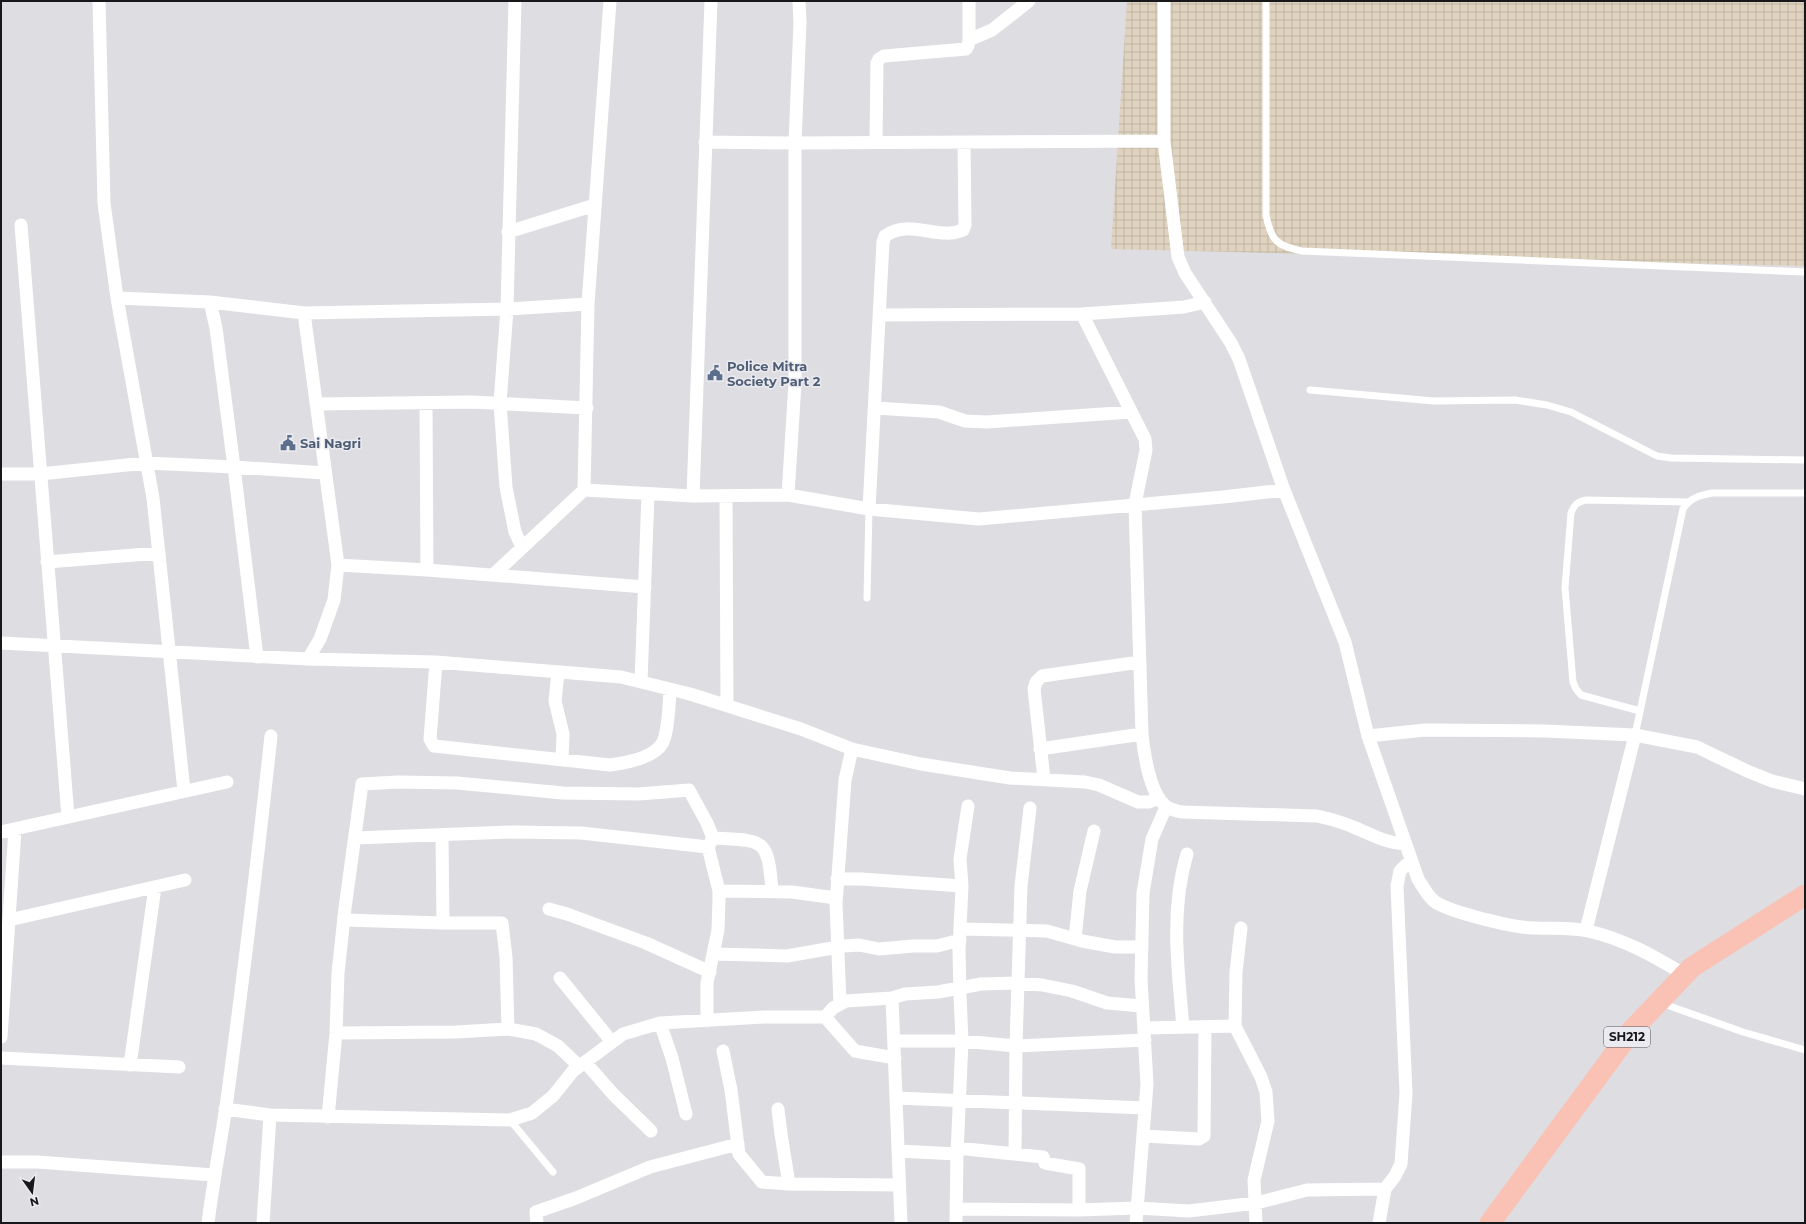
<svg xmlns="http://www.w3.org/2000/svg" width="1806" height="1224" font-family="Montserrat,sans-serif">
  <defs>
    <pattern id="industrial-grid" width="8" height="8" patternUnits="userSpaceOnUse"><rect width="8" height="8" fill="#dfd3bf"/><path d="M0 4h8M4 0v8" fill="none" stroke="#bfb4a4"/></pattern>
  </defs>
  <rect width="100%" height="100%" fill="#dedde2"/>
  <path fill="url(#industrial-grid)" d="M1127 1H1805V266L1111 249Z"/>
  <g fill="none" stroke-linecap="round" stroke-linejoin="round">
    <path stroke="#fff" stroke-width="7" d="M1266 1V215C1271 241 1277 246 1302 251L1805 272
      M1310 390 1434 401 1515 400 1547 405 1571 412 1657 456 1671 458 1805 460
      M867 598 869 509
      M1640 711 1581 695 1576 689 1573 682 1565 588 1571 513C1574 505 1577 502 1586 500L1688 502
      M1635 735 1683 509C1690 498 1700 495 1712 493H1805
      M1661 1003 1743 1032 1805 1050
      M510 1120 553 1172"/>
    <path stroke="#fff" stroke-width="13" d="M99 1 104 203 117 298 153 498 184 791
      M515 1 507 309 500 403 506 487 515 532 522 547
      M610 1 588 304 584 490 693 496 788 495 869 509 979 519 1223 497 1284 490
      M1164 1V141L1178 257 1185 273 1231 343 1239 359 1284 490 1345 642 1368 736 1418 879C1423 887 1427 895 1434 901 1446 911 1505 925 1522 927 1544 930 1566 926 1588 931 1624 939 1654 956 1685 975
      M969 40 992 30 1029 1
      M705 142 795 143 1164 141
      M876 142 877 63 879 59 884 56 966 49 968 46 969 40V1
      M21 225 68 817
      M508 232 595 205
      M117 298 210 302 304 313 507 309 588 304
      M210 302 216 328 234 467 257 657
      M304 313 338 565 334 600 320 639 308 659
      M1082 314 1145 439 1146 450 1135 504 1142 734C1144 753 1150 796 1167 807 1171 810 1177 811 1182 812L1317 816C1331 819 1345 823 1358 829 1374 836 1387 843 1405 844
      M880 315 1082 314 1184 307 1205 302
      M426 403 427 570
      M316 404 472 402 587 408
      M875 408 939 412 965 421 987 422 1131 412
      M1 474H40L146 463 234 467 325 473
      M788 495 795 383V143L800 22 799 1
      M693 496 711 1
      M726 496 727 705
      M869 509 883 242 885 236C909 218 938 241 963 230L965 225 964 143
      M47 562 159 553
      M338 565 427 570 645 587
      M493 575 584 490
      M1 643 308 659 436 662 621 677 690 694 801 729 852 749 921 764 1010 778 1085 782 1099 785 1138 802H1149L1159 798
      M436 662 430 739 434 746 610 765C626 763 655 758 663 742 669 728 669 704 670 689
      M558 672 555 701 563 734 562 760
      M641 682 648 494
      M1368 736 1425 730 1545 731 1635 735 1697 747 1747 771 1772 781 1805 789
      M1040 749 1142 734
      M1044 779 1034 689 1036 682 1042 676 1140 662
      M1 832 227 782
      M442 835 443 923
      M355 838 513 832 581 833 708 847
      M713 838C764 841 768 837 772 891
      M837 879H861L962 886
      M719 891 792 892 836 898
      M549 909 567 914 646 943 710 972
      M9 920 185 880
      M344 920 443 923H502L506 957 508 1029
      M1241 928 1236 972 1235 1026 1261 1077 1266 1092 1268 1121 1254 1180 1256 1223
      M961 929 1047 931 1082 941 1115 947H1142
      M1586 930 1635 735
      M1075 939 1080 891 1094 831
      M714 954 787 956 844 946 859 945 879 949 913 946H937L960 940
      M560 978 612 1042
      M892 998 901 1223
      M840 1004 836 903 845 780 852 749
      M825 1017 833 1008 846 1001 892 998 905 994 938 992 981 984 1018 983 1042 985 1072 991 1107 1003 1142 1006
      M660 1023 672 1058 686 1114
      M1183 1027C1178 970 1170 910 1187 854
      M1144 1028 1235 1026
      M336 1033 456 1032 508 1029 536 1034 558 1046 579 1066
      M1 1037 15 830
      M894 1041H962L1016 1046 1145 1040
      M723 1051 731 1090 739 1154 762 1182 789 1184 899 1185
      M1 1058 179 1067
      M585 1062 613 1094 651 1131
      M130 1065 155 887
      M896 1098 1145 1108
      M225 1109 270 1115 510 1120 532 1113 553 1096 573 1071 623 1034 660 1023 765 1017H825L855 1051 895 1058
      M778 1109 781 1134 789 1184
      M328 1117 336 1033 338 973 345 908 362 784 398 782 457 783 563 793 639 794 689 790 707 823 713 838 708 847 719 891V899L718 930 707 983V1021
      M1143 1136 1199 1139 1204 1136 1205 1027
      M957 1148 1043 1157 1045 1163 1079 1169V1210
      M898 1151 957 1154
      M1015 1154 1016 1046 1021 886 1030 808
      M1 1162H37L214 1175
      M956 1209 1079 1210 1137 1208 1189 1211 1256 1203 1307 1190 1385 1189 1395 1176 1401 1164 1406 1093 1397 886 1400 871 1411 860
      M208 1223C213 1182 221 1141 227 1100 243 979 258 857 271 736
      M263 1223 270 1115
      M537 1223 536 1212 576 1198 650 1167 738 1144
      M956 1223 957 1154 962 1041 960 995 959 950 962 886 960 859 968 806
      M1136 1223 1147 1084 1141 979 1143 893 1152 839 1166 807
      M1379 1223 1385 1189"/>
    <path stroke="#f9c2b5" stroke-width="21" d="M1490 1223 1632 1030 1692 967 1805 895"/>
  </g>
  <defs>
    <symbol id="civic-bare" viewBox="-9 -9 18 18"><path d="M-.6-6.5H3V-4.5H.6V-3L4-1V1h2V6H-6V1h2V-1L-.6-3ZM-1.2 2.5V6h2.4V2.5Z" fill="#5c6f8a" stroke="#ebeaf0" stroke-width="2.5" paint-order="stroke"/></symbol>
  </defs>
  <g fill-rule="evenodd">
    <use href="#civic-bare" x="704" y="362" width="22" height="22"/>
    <use href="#civic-bare" x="277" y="432" width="22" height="22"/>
  </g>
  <g text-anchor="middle" stroke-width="3" stroke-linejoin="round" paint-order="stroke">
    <rect fill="#ebeaf0" stroke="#57575a" stroke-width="1" x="1604" y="1027" width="46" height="20" rx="3"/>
    <g font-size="12" font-weight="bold" fill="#18181a">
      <text x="1627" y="1041">SH212</text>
    </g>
    <g font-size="13" font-weight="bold" fill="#4e5e75" stroke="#ebeaf0" text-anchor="start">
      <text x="727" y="371">Police Mitra<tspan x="727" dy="15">Society Part 2</tspan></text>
      <text x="300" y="448">Sai Nagri</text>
    </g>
  </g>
  <rect width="1806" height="1224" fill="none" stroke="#18181a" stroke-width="4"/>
  <g transform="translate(32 1192) rotate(166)" stroke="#ebeaf0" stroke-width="3" paint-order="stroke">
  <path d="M0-3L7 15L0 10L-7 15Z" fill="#18181a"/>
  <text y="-6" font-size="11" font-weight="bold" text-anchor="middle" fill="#18181a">N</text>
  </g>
</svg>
